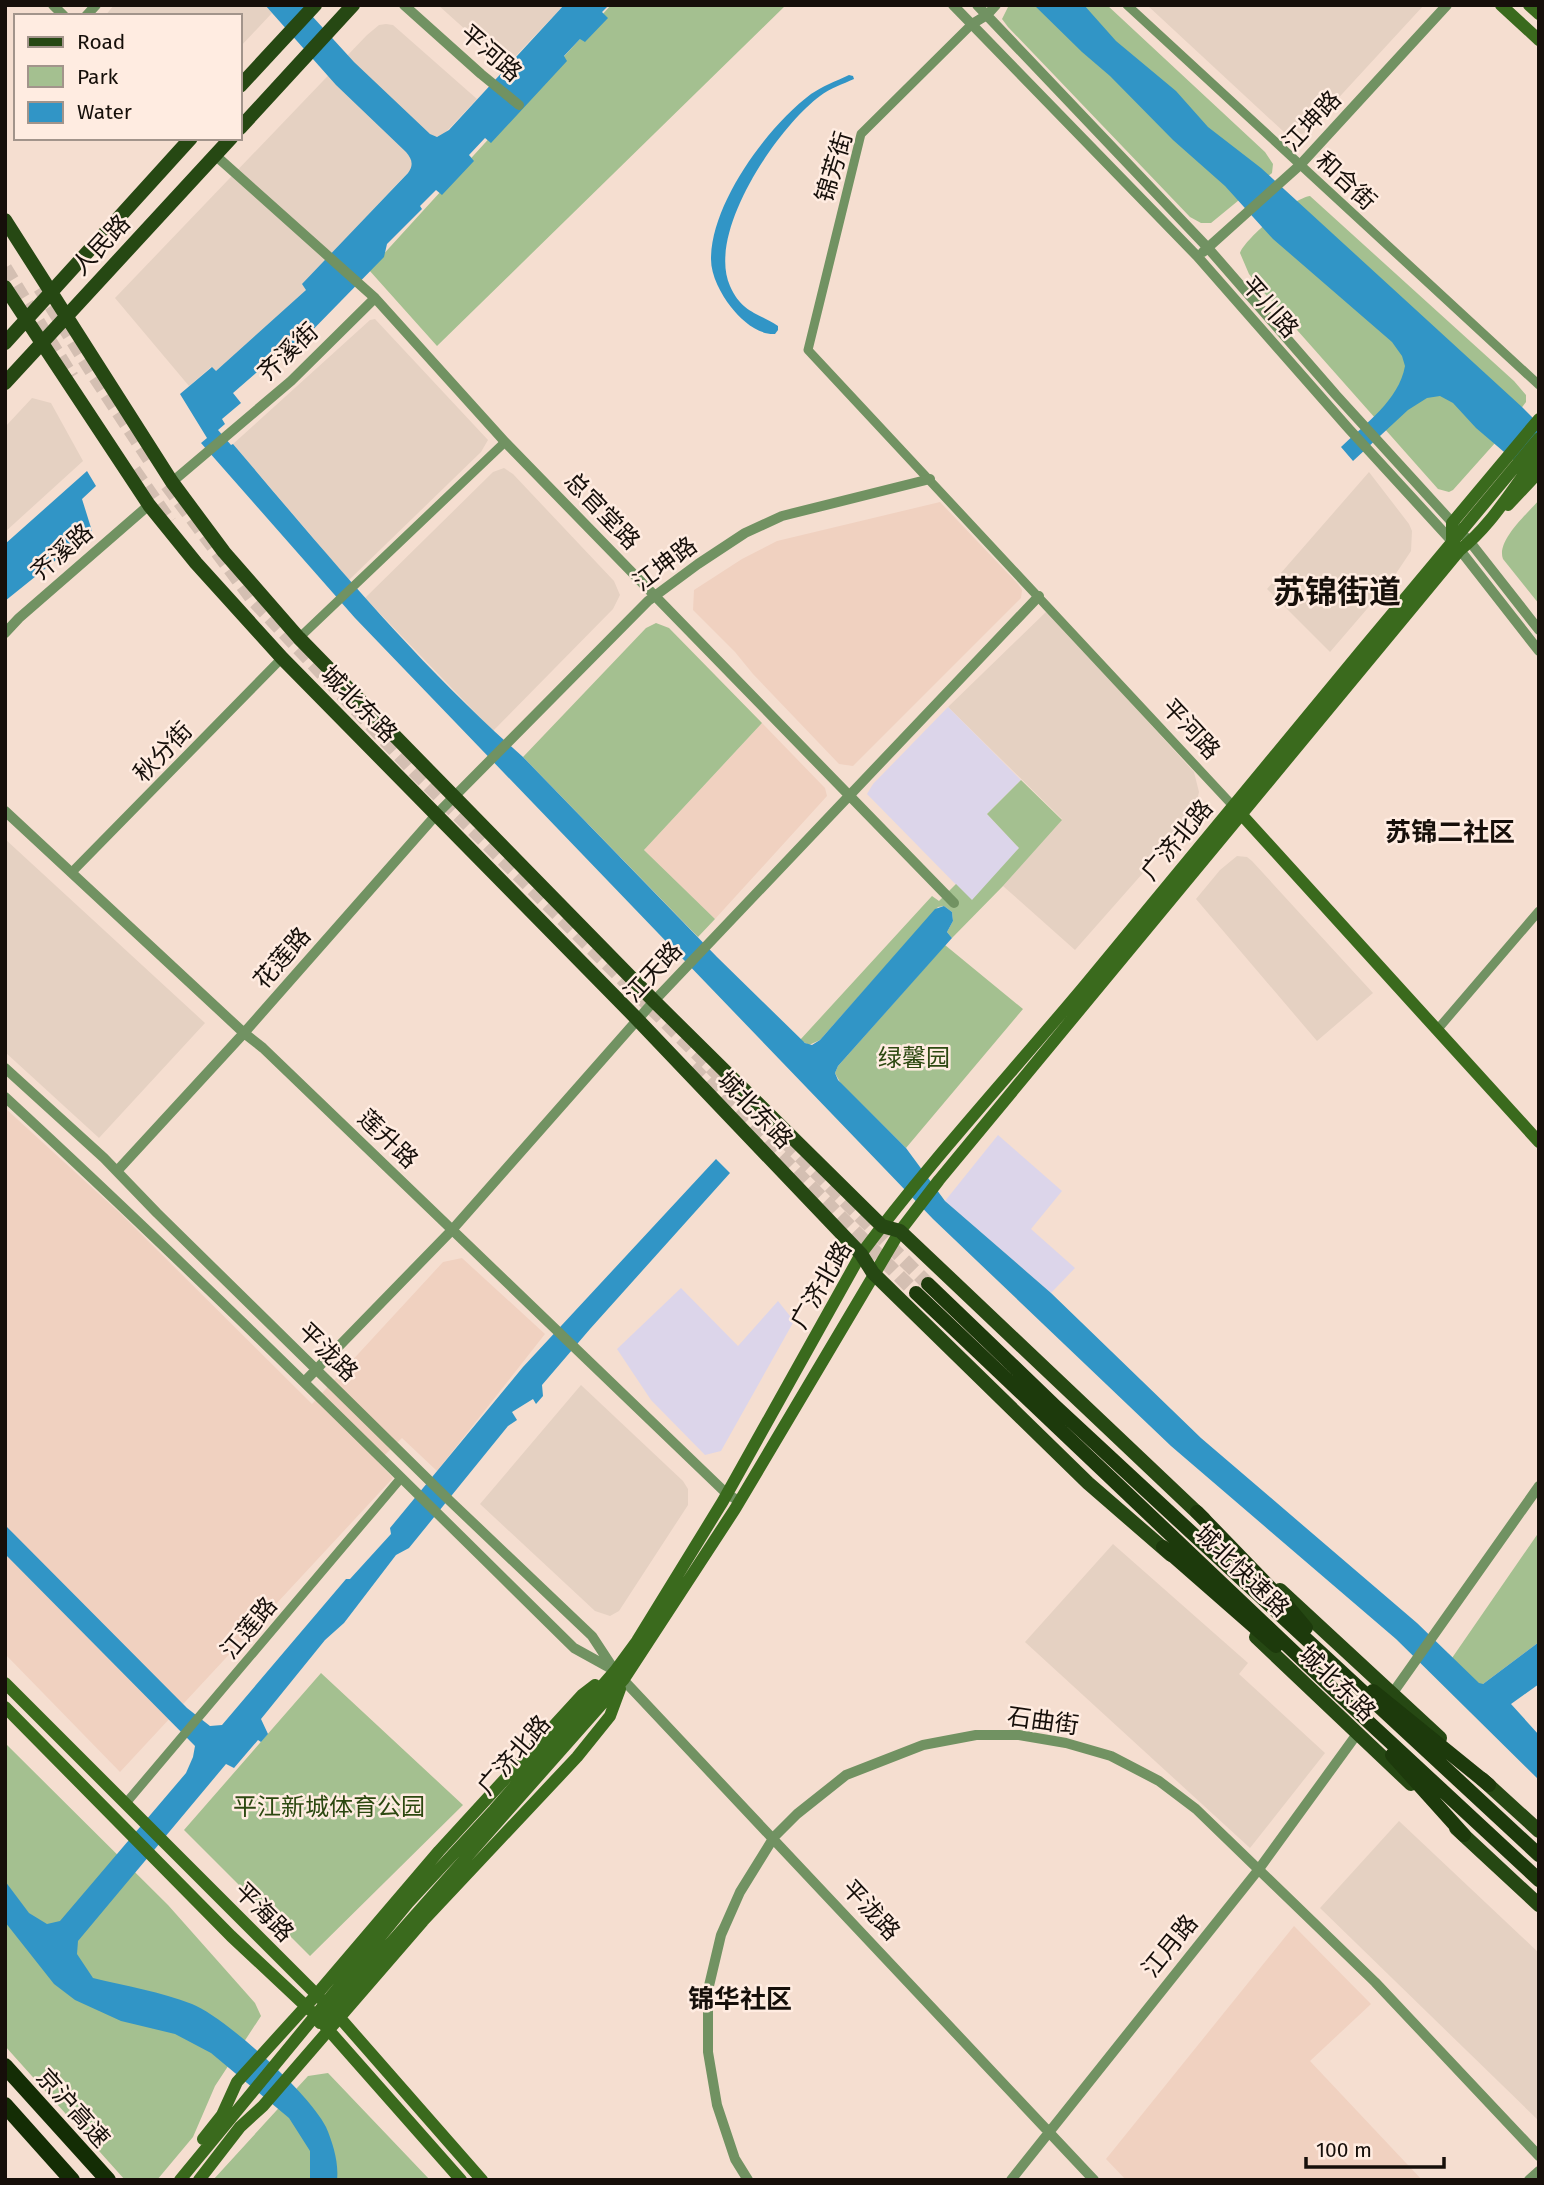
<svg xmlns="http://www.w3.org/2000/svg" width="1544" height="2185" font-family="'Fira Sans','Noto Sans SC',sans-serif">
  <rect width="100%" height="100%" fill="#f5ded0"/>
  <path fill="#e5d1c2" d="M114 5H265L272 13 240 47V16H105Z
    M438 5H564L506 66Z
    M1147 5H1424L1308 131 1296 137 1284 132Z
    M386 24 393 25 477 99 303 284 307 289 216 372 211 367 189 386 115 298 367 35 379 25Z
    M375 319 488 440 481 452 349 580 233 444 370 320Z
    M32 398 51 403 83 461 5 532V427Z
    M504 468 513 474 614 581 620 595 613 609 493 731 365 598 493 472Z
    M1369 472 1409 524 1412 531 1411 551 1391 581 1330 652 1267 589Z
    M1047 611 1194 772 1199 792 1194 813 1180 831 1075 950 1003 886 1062 819 948 707Z
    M5 839 205 1023 99 1138 5 1052Z
    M1237 856 1247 857 1252 861 1373 993 1317 1041 1196 899 1220 870Z
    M581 1385 683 1481 688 1489V1505L619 1611 610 1616 595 1611 480 1504Z
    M1113 1544 1248 1663 1239 1674 1325 1753 1250 1848 1025 1642Z
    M1399 1821 1539 1953V2121L1320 1908Z"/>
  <path fill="#dcd5ea" d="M948 707 1021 780 987 814 1019 848 972 901 867 794 873 784Z
    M998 1135 1062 1191 1031 1229 1075 1268 1051 1293 945 1201Z
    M681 1288 738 1346 778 1301 794 1321 721 1451 705 1455 651 1400 617 1349Z"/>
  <path fill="#f0d1c0" d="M940 502 1018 584 1022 590 1021 598 853 766 839 764 753 674 735 652 693 610 694 590 742 559 777 541Z
    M762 723 825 788 827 796 715 919 644 850Z
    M5 1108 121 1214 312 1404 443 1262 462 1258 545 1334 437 1471 402 1438 378 1462 393 1478 120 1772 5 1654Z
    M1294 1926 1371 2004 1310 2061 1422 2180H1126L1106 2159Z"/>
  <path fill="#a4c090" d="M611 5H786L437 346 369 270Z
    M1009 5H1107L1265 152 1273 164 1272 173 1211 223H1201L1190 217 1008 27 1002 19Z
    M1310 196 1514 381 1526 395V402L1495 443 1453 490 1449 492 1438 489 1259 287 1249 274 1240 253C1245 238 1294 198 1310 196Z
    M1539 500V604L1503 559C1496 541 1527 514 1539 500Z
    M656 623 669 628 762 723 644 850 715 919 698 937 523 757 646 628Z
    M1021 780 1062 820 1003 886 952 938 947 932 953 921 952 912 944 906 938 907 820 1040 809 1045 800 1040 932 896 939 901 956 884 972 900 1019 848 987 814Z
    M945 945 1023 1009 906 1148 841 1084 835 1073 838 1066Z
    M1539 1532V1642L1483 1684H1479L1452 1658Z
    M321 1673 463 1805 310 1956 184 1830Z
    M5 1743 168 1905 255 2003 261 2016 215 2086 193 2137 157 2180H125L5 2046Z
    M328 2073 430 2180H213L308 2076Z"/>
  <path fill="#3195c6" d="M265 5H302L354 62 430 134 437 137 449 130 564 5H609L602 12 608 18 585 42 580 39 564 56 567 61 491 143 485 138 469 155 474 161 442 195 436 190 420 206 422 209 387 244 384 257 297 346 289 344 233 393 241 403 222 419 225 424 218 430 231 445 233 444C325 552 416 663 523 757L717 957 805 1043 812 1045 820 1040 935 909 944 906 952 912 953 921 947 932 952 938 838 1066 835 1073 838 1080 906 1148 945 1201 1051 1293 1201 1438 1417 1623 1479 1683 1483 1684 1539 1642V1684L1511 1704 1539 1735V1780L1396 1639 1171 1446 933 1219 355 618 201 443 207 438 180 394 212 367 216 371 306 290 302 284 408 173C414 165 412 159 406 152L336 85Z
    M1034 5H1084L1116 41 1176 91 1208 127 1261 168 1522 407 1539 424V482L1476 428 1453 403 1440 396 1427 398 1408 410 1353 461 1341 447C1365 424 1399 400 1405 366L1402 356 1392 342 1273 239 1225 186 1173 140 1110 76 1082 52Z
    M849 75 853 76 854 79C843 84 830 88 820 96 778 127 706 232 730 286 742 313 757 312 778 326V330L775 334C758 335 741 320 731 307 721 294 711 276 711 259 711 203 768 126 811 94 823 86 836 81 849 75Z
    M87 471 96 486 82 499 92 531 5 601V544Z
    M716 1159 730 1173 590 1329 542 1385 543 1396 536 1404 533 1399 512 1412 517 1420 508 1426 409 1548 396 1555 344 1623 325 1640 261 1719 268 1734 261 1742 258 1740 234 1768 226 1764 78 1941 77 1954 93 1978C126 1986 161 1992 192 2004 225 2017 311 2095 326 2127 333 2143 339 2163 337 2180H310V2151L289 2118 211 2053 175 2034 121 2021 75 2000 54 1984 5 1922V1881L29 1913 47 1924 60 1921 186 1773 193 1757 195 1746 5 1554V1525L187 1708 210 1726 222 1725 346 1579H350L391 1534 390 1528 523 1367Z"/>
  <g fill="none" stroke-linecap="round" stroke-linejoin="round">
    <path stroke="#d4bfb2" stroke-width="14" stroke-dasharray="14 7" stroke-linecap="butt" d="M5 268 72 377
      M40 288 95 377 153 465
      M134 470 170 522
      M167 485 253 600 414 771 928 1284
      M692 1067 916 1293"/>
    <path stroke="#719262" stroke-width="9" d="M1127 5 1539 385
      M972 24 861 134 808 350 1235 808
      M299 638 505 442
      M72 872 282 658
      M1437 1030 1539 911
      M126 1803 401 1478"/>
    <path stroke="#719262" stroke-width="10" d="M53 5 64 16
      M404 5 481 74 519 105
      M953 5 1197 256 1349 429 1460 550 1539 651
      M977 5 1208 248 1336 395 1470 542 1539 630
      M86 16 96 5
      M972 24 987 15 996 5
      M215 155 375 298 505 442 954 903
      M1203 252 1300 165 1447 5
      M172 482 291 381 375 298
      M5 633 19 618 149 505
      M5 811 244 1033 263 1048 727 1494 739 1501
      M5 1068 104 1158 157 1213 450 1501 592 1636 615 1671 1094 2180
      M5 1097C199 1276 386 1463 574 1648L612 1669
      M117 1171 244 1033 436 815 648 601 698 564 745 533 782 516 930 479
      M304 1382 452 1230 654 1001 1039 596
      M1392 1694 1539 1486
      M748 2180 735 2159 717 2105 708 2052V1990L721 1935 740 1892 774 1837 797 1814 846 1775 923 1745 976 1735H1019L1066 1743 1111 1756 1159 1781 1196 1809 1375 1982 1539 2156
      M1011 2180 1259 1869 1357 1734
      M1529 2180 1539 2171"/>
    <path stroke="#3a6a1d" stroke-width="12" d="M1501 5 1539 40
      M1529 5 1539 14
      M1508 505 1539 472
      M1452 541V523L1539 419
      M1241 814 1539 1142
      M5 1683 340 2018 482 2180
      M5 1707 231 1936 310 2010
      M320 2023 624 1679 735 1509 900 1231 939 1180 1460 550C1493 524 1512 488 1539 455
      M325 2026 461 2180
      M203 2139 222 2115 237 2082 317 1994 439 1851 582 1695 595 1685
      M180 2180 408 1903 494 1810 615 1671 637 1641 723 1501 861 1254C931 1160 1011 1074 1086 984 1236 802 1387 619 1539 438
      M199 2180 240 2127 263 2106 423 1921 577 1757 610 1716 620 1689"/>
    <path stroke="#264813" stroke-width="14" d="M240 86 315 5
      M240 128 353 5
      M5 220 172 482 224 552 299 638 654 1001 882 1226 900 1231 1204 1519
      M5 287 149 505 196 563 282 658 637 1019 861 1254 873 1273 1088 1483 1171 1555
      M5 343 191 138
      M5 383 231 138
      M1280 1590 1440 1738
      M1256 1637 1411 1784
      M1482 1779 1539 1831
      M1456 1828 1539 1905"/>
    <path stroke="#1d3a0c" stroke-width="14" d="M928 1284 1055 1406 1539 1855
      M916 1293 1333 1689 1539 1880
      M1197 1512 1285 1603 1306 1628
      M1163 1547 1276 1646
      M1373 1691 1489 1785
      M1392 1755 1464 1835"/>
    <path stroke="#142d05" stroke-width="16" d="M5 2066 108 2180
      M5 2105 72 2180"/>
  </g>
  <g text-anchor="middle" stroke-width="5" stroke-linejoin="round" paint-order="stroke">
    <g font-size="24" fill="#160f0a" stroke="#ffece1">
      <text transform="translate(491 53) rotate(41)" y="8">平河路</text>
      <text transform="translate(1312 121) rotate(-47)" y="8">江坤路</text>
      <text transform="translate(834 167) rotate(-73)" y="8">锦芳街</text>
      <text transform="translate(1346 181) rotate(43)" y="8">和合街</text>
      <text transform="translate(101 245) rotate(-47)" y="8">人民路</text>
      <text transform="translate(1270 307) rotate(49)" y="8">平川路</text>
      <text transform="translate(288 352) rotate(-43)" y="8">齐溪街</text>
      <text transform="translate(602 511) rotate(46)" y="8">总官堂路</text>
      <text transform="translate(62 552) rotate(-41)" y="8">齐溪路</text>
      <text transform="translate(665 564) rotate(-37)" y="8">江坤路</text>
      <text transform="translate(359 704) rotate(45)" y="8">城北东路</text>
      <text transform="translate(1191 729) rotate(47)" y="8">平河路</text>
      <text transform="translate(163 752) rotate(-46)" y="8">秋分街</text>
      <text transform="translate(1177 840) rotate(-50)" y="8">广济北路</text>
      <text transform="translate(282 958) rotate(-49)" y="8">花莲路</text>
      <text transform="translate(653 972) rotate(-47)" y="8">江天路</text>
      <text transform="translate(755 1110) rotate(46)" y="8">城北东路</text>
      <text transform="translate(388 1139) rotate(44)" y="8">莲升路</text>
      <text transform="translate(821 1285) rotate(-60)" y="8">广济北路</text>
      <text transform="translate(328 1352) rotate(44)" y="8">平泷路</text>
      <text transform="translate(1242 1571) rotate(44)" y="8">城北快速路</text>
      <text transform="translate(249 1628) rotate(-50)" y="8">江莲路</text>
      <text transform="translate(1337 1683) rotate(44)" y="8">城北东路</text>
      <text transform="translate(1043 1721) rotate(8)" y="8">石曲街</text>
      <text transform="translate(514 1755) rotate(-49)" y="8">广济北路</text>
      <text transform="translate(871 1910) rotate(47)" y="8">平泷路</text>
      <text transform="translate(264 1912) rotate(45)" y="8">平海路</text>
      <text transform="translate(1170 1946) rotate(-51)" y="8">江月路</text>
      <text transform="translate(73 2108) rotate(48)" y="8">京沪高速</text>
    </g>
    <g font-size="24" fill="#2c4810" stroke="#ffece1">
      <text x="914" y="1066">绿馨园</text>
      <text x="329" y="1815">平江新城体育公园</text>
    </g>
    <g font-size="26" font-weight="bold" fill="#160f0a" stroke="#ffece1">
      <text x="1450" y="841">苏锦二社区</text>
      <text x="740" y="2008">锦华社区</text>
    </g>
    <g font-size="32" font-weight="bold" fill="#160f0a" stroke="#ffece1">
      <text x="1337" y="603">苏锦街道</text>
    </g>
  </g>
  <rect width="1544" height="2185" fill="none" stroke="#160f0a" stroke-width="14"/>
  <rect x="14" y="14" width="228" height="126" fill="#ffece1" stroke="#a2948b" stroke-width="2"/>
  <rect x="28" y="37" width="35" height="10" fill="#264813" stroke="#a2948b" stroke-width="2"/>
  <text x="77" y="49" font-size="21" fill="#160f0a">Road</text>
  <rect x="28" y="66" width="35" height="21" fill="#a4c090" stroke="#a2948b" stroke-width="2"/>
  <text x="77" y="84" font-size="21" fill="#160f0a">Park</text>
  <rect x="28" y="102" width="35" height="21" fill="#3195c6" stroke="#a2948b" stroke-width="2"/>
  <text x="77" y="119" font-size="21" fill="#160f0a">Water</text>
  <path d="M1306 2157v10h138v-10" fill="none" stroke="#160f0a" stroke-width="3.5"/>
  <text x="1316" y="2157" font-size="21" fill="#160f0a" stroke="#ffece1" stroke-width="5" paint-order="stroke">100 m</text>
</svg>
